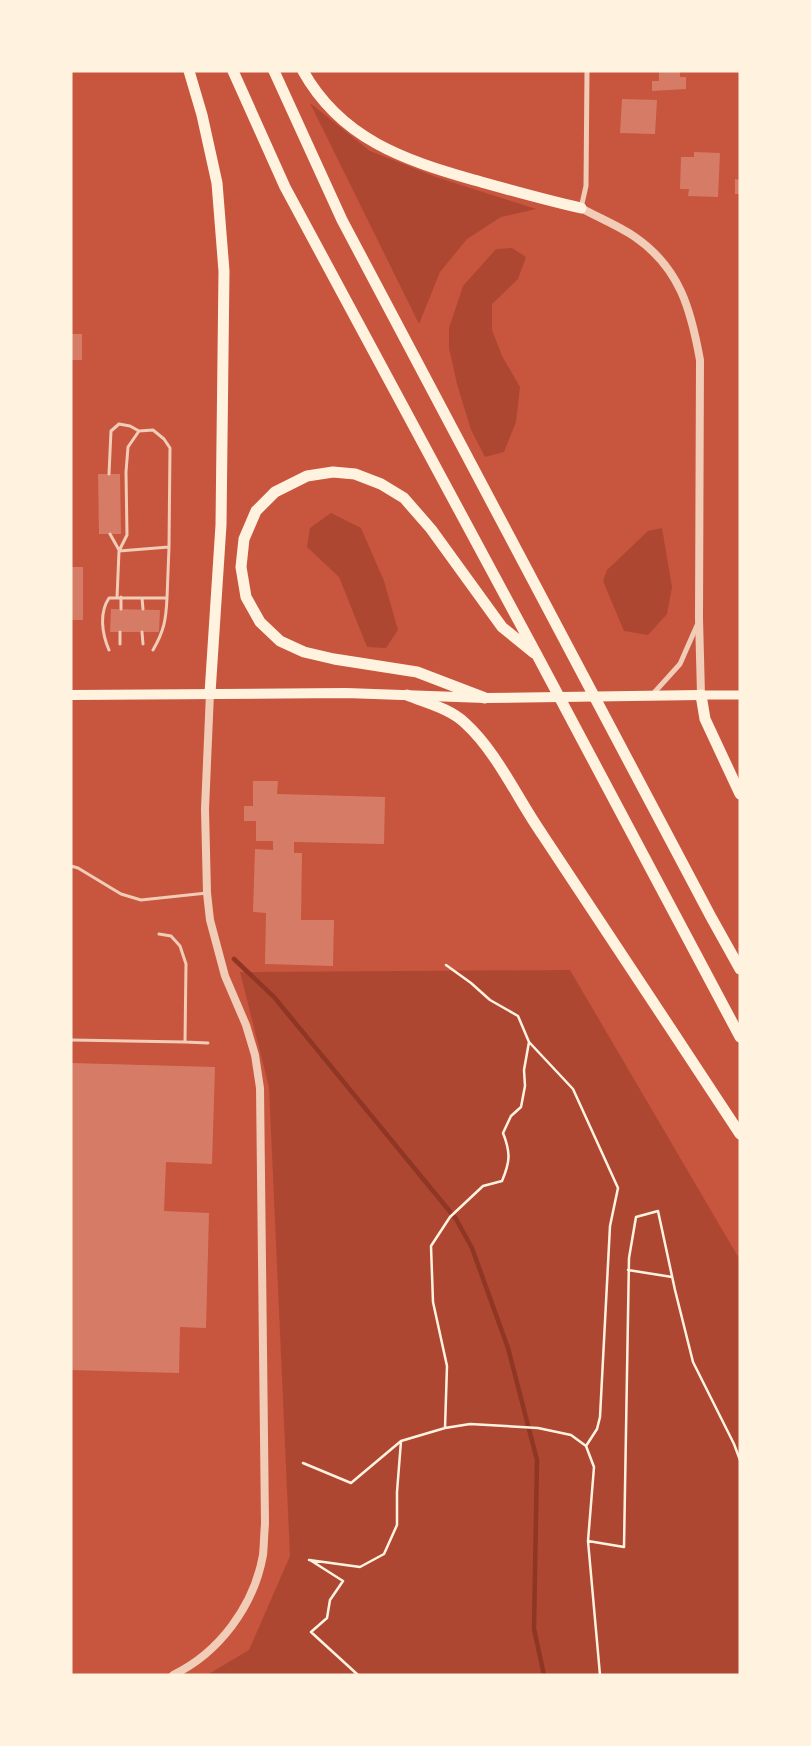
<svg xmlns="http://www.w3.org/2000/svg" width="811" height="1746" font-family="Poppins,sans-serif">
  <rect width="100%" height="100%" fill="#c8553d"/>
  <path fill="#ae4732" d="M310 103 370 151 436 177 536 209 501 217 467 239 440 272 419 324Z
    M512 248 526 257 518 279 492 304V330L502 356 520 387 516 422 504 452 485 457 471 430 457 384 449 348V328L463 286 496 249Z
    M331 513 361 528 384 581 398 630 386 648 367 647 339 577 307 547 310 528Z
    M662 528 672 587 667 614 648 635 624 631 603 581 607 570 648 531Z
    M570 970 740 1260V1675H207L249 1650 290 1556 269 1087 240 972Z"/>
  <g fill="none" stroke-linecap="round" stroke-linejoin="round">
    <path stroke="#8f3625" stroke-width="4.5" d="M234 959 274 997 456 1219 472 1248 508 1348 537 1460 534 1629 544 1675"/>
  </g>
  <path fill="#d67c66" d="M659 71H680V77H686V89L652 91V81H659Z
    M622 99 657 100 655 134 620 133Z
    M694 152 720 153 718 197 688 196 689 189H680L681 157H694Z
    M735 179 740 180V194H735Z
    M71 334H82V360H71Z
    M98 474H120L121 534H99Z
    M71 567H83V620H71Z
    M111 609 160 610 159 632H110Z
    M253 781H278L277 794 385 797 384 844 294 842V853H302L301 920H334L333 966 265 964 266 913 253 912 255 849 273 850V841H256V821H244V806H253Z
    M71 1063 215 1067 212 1164 166 1162 164 1211 209 1213 206 1328 180 1327 179 1373 71 1370Z"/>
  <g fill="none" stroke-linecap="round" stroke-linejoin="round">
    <path stroke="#fff3e0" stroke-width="2.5" d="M529 1042 573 1089 618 1188 610 1226 600 1417 597 1429 586 1446
      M628 1270 672 1277
      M445 1428 447 1366 433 1302 431 1246 450 1217 483 1186 502 1181C510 1162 511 1153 503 1133L511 1116 521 1107 525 1086 524 1070 529 1042 518 1016 490 1000 471 983 446 965
      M303 1463 351 1483 401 1441
      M588 1541 624 1547 629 1258 636 1217 658 1211 675 1290 693 1362 734 1444 740 1460
      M309 1560 360 1567 384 1554 397 1525V1492L401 1441 445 1428 470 1424 538 1428 571 1435 586 1446 594 1467 588 1541 600 1675
      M310 1560 343 1581 330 1600 327 1618 311 1632 358 1675"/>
    <path stroke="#f1ccb7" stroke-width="3" d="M109 474 111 431 119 424 130 426 139 431
      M110 534 119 550
      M119 551 127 535 126 472 128 447 139 431 153 430 164 439 170 448 169 547
      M117 598 119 551 169 547 167 598
      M142 598 143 609
      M121 609V597
      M142 632 143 644
      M120 644V632
      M109 650C102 634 99 613 109 598H167C166 620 164 631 153 650
      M71 866 78 868 121 894 141 900 207 893
      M71 1040 185 1042 186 964 180 946 171 936 159 934
      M185 1042 208 1043"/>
    <path stroke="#f1ccb7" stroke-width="5" d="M581 208 586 186 587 71
      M652 695 680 664 698 623"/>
    <path stroke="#f1ccb7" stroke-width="8" d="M581 208C599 218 619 226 635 237 680 268 691 310 700 360L699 618 701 695
      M173 1675C219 1653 254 1606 263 1555 264 1545 264 1534 265 1524L260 1088 255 1055 246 1025 225 976 210 920 207 893 205 809 210 693"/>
    <path stroke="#fff3e0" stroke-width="9" d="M701 695H740"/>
    <path stroke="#fff3e0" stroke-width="10" d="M71 695 346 693 485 698 701 695"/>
    <path stroke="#fff3e0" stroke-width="11" d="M189 71 202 115 217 183 224 271 221 525 210 693
      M233 71 285 187 538 657 740 1037
      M274 71 342 220 711 917 740 969
      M303 71C341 139 404 160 474 180 510 190 545 200 581 208
      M407 695C426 703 449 708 465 723 497 752 517 798 542 834 609 934 674 1034 740 1134
      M701 695 705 719 740 794
      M485 698 417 672 334 659 304 652 280 641 260 622 246 597 241 567 244 539 256 511 275 492 307 476 333 472 355 474 381 484 404 498 431 529 502 627 534 653"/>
  </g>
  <rect width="811" height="1746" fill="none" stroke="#fff3e0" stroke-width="145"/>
</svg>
